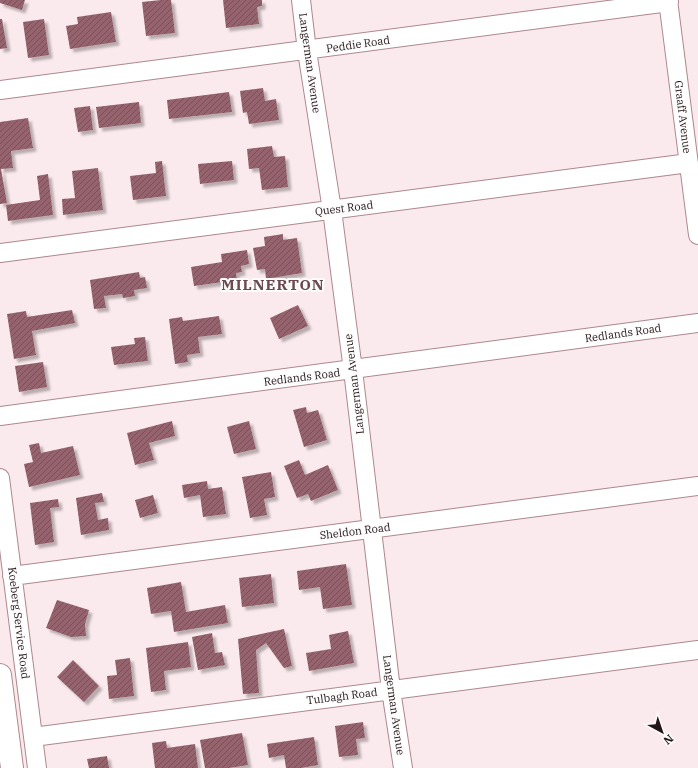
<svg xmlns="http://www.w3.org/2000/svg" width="698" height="768" font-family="'IBM Plex Serif',serif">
  <defs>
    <pattern id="building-hatch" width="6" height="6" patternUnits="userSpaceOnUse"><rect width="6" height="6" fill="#94646d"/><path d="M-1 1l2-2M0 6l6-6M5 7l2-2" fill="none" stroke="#785159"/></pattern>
    <filter id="shadow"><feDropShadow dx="3.5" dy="3.5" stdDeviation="1" flood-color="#0004"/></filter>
  </defs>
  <rect width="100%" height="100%" fill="#fbeaed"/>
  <path fill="url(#building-hatch)" filter="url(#shadow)" d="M0 0H25L22 10 0 3Z
    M161 0H171L175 33 146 36 142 2Z
    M223 0H262V6L257 7 259 24 226 28Z
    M111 12 116 42 70 49 66 26 78 24 77 17Z
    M0 19H2L7 48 0 49Z
    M44 19 49 55 28 58 23 22Z
    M263 88 265 101 276 99 279 120 249 124 247 112 243 113 240 91Z
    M229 92 232 112 169 119 167 100Z
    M139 102 141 123 99 128 96 107Z
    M90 106 93 130 78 132 74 108Z
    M28 118 33 148 11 151 13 168 1 169 7 203 0 204V122Z
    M272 146 274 157 285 156 288 187 262 190 259 168 249 169 247 149Z
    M162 161 166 196 133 200 130 176 156 173 155 162Z
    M232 161 234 180 200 184 198 164Z
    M98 168 103 210 63 215 62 199 75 198 72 171Z
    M48 174 53 215 8 221 6 205 40 200 37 176Z
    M283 234V240L297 238 302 273 266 279 265 269 257 270 253 248 265 246 264 237Z
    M247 250 249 264 241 266 242 272 236 273 237 280 194 286 191 267 222 262 221 254Z
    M139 272 140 278 145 277 147 288 134 290 135 296 123 298 122 294 104 296 106 308 94 309 90 280Z
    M298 305 308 326 279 339 270 318Z
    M72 310 75 323 32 331 36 355 14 359 7 314 26 311 27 317Z
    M219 316 222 334 198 337 200 353 187 355 188 362 175 364 169 319 182 317 183 321Z
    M145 337 148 361 114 365 111 347 135 344 134 338Z
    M43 362 47 387 19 392 15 366Z
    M306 407 307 413 318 410 327 440 304 447 293 410Z
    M172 421 175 436 149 443 154 460 135 465 127 433Z
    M249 421 256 449 234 454 227 427Z
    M39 443 41 453 73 446 80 475 29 487 24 464 33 462 29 445Z
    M299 460 305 475 328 465 338 490 311 501 308 494 297 498 284 466Z
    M271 472 275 497 264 499 267 515 250 518 242 477Z
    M207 481 208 489 222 487 226 514 203 517 200 495 184 498 182 485Z
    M102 493 104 502 95 503 98 520 108 518 109 530 81 535 76 498Z
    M153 495 158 513 140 518 135 500Z
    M58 499 59 507 50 508 54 542 35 545 30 503Z
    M346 564 352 605 323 609 320 587 299 590 297 571Z
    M271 574 274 603 242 607 239 578Z
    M181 582 186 612 225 605 228 623 174 632 171 611 151 614 147 588Z
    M57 600 89 610 85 624 86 636 71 637 46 628Z
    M284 629 292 666 284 668 266 643 256 650 259 693 243 694 238 639Z
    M348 631 354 663 309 671 306 653 331 649 329 635Z
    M212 633 215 653 222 652 225 665 198 670 192 637Z
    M188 642 191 667 164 671 166 690 151 692 146 648Z
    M130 658 134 696 109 699 107 676 117 675 115 660Z
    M73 660 99 686 84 702 57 677Z
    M363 722 365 738 356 739 358 755 339 757 335 726Z
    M242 733 248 765 229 768H205L200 740Z
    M314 737 318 765 301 768H286L284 755 269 758 267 744Z
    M166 741 167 748 195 744 198 768H155L152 743Z
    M107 756 109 768H89L87 759Z"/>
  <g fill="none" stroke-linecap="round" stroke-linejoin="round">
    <defs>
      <path id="minor" d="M301 0 307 51 332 210 353 370 391 690 403 768
        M668 0 698 235
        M0 90 669 2
        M0 253 689 163
        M0 416 698 323
        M0 478 37 768
        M12 576 698 486
        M33 737 698 650"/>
      <path id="major" d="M0 675 12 768"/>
    </defs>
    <use href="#minor" stroke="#ac888e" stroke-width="20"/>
    <use href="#major" stroke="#ac888e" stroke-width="24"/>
    <use href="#minor" stroke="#fff" stroke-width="18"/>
    <use href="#major" stroke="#fff" stroke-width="22"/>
  </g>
  <g text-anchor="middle" stroke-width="4" stroke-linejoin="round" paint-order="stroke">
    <g font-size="11" fill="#231517" stroke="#fcfcfc">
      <text transform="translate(358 44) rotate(-8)" y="4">Peddie Road</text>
      <text transform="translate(310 63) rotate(82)" y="4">Langerman Avenue</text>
      <text transform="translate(683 117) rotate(83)" y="4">Graaff Avenue</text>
      <text transform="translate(344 208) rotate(-7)" y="4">Quest Road</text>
      <text transform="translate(623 333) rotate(-8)" y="4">Redlands Road</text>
      <text transform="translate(302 377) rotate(-7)" y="4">Redlands Road</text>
      <text transform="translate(354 384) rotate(-97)" y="4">Langerman Avenue</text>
      <text transform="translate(355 531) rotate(-7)" y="4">Sheldon Road</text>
      <text transform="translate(19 623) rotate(83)" y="4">Koeberg Service Road</text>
      <text transform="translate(342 696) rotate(-7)" y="4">Tulbagh Road</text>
      <text transform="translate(394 705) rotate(82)" y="4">Langerman Avenue</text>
    </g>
    <g font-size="15" font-weight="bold" letter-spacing="1" fill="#6a494f" stroke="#fcfcfc">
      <text x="273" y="290">MILNERTON</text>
    </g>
  </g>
  <g transform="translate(662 732) rotate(140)" stroke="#fcfcfc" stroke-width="3" paint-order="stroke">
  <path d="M0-3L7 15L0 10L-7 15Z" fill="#231517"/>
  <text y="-6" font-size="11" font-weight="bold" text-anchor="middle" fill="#231517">N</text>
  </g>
</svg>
